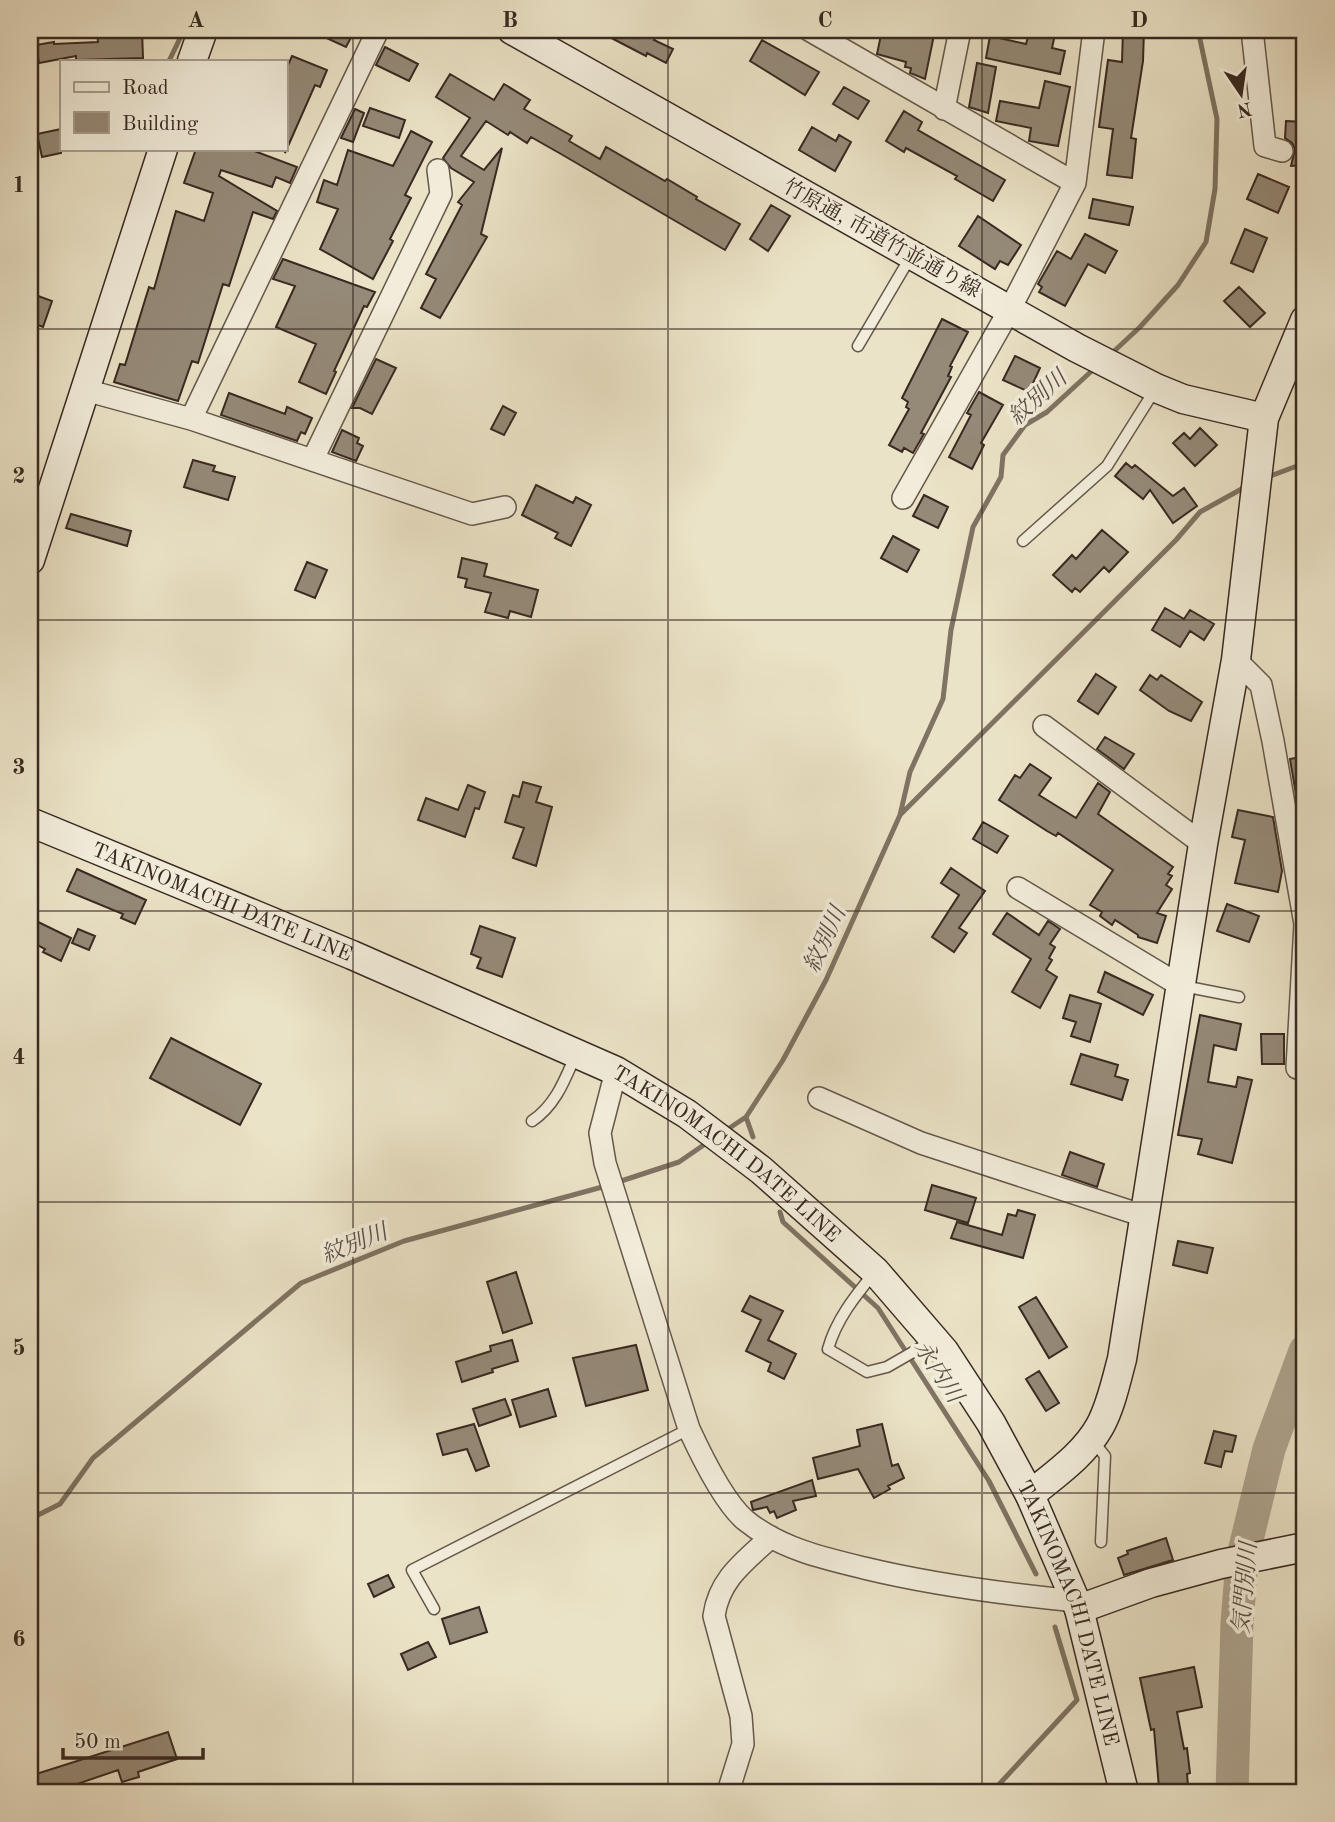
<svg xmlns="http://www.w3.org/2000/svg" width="1335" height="1822" font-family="'Old Standard TT','Noto Serif JP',serif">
  <rect width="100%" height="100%" fill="#ebe3c7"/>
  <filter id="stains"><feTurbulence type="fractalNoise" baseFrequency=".00286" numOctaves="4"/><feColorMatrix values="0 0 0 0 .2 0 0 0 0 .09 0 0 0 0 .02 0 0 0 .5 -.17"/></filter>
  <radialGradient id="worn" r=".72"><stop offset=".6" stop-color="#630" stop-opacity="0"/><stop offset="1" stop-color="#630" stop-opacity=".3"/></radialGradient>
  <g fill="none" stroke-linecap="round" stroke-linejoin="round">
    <path stroke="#7f7363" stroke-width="5" d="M169 61 184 30
      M1111 354 1140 327 1178 285 1206 242 1215 189 1217 119 1198 30
      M1265 478 1305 463
      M900 815 1176 540 1200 512 1247 486
      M746 1117 753 1137
      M725 1131 746 1117 783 1060 826 980 900 815 910 772 943 699 951 630 973 527 1001 477 1003 455 1025 425 1047 412 1096 367
      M615 1183 679 1162 708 1142
      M780 1212 783 1222 878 1308 989 1481 1036 1574
      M30 1519 60 1504 93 1458 301 1283 404 1241 606 1186
      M992 1792 1077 1700 1055 1627"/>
    <path stroke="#aea48f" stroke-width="33" d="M1232 1792 1237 1623 1242 1560 1269 1449 1305 1351"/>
  </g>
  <path fill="#958a78" stroke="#382922" stroke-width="2" d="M142 30 143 58 76 60V56L39 63 36 45 54 42V44L98 42 97 32Z
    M309 30H355L346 47Z
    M596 30H660L654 40 673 49 666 63 647 53 646 56Z
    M882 30H935L925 79 910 73 911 68 905 67 906 62 877 54Z
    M1030 30H1056L1052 48 1065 51 1060 74 986 58 990 36 1026 44Z
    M1123 30H1144L1143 61 1131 138 1136 139 1132 178 1107 175 1113 129 1099 127 1108 60 1122 62Z
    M762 40 819 72 805 95 750 61Z
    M385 47 418 64 409 81 376 65Z
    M292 56 327 70 320 87 315 85 285 153V72Z
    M977 63 996 67 988 113 969 107Z
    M450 74 494 100 504 84 530 100 524 109 572 136 569 141 600 159 606 147 665 181 667 179 697 197 696 199 740 224 725 250 561 154 531 137 527 143 510 132 508 135 486 121 461 156 484 170 502 148 481 234 487 237 440 318 421 308 436 279 426 274 462 205 458 202 474 182 451 168 443 158 470 118 436 97Z
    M1045 81 1070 87 1058 146 1029 141 1031 128 996 121 1000 101 1039 108Z
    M844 87 869 101 858 119 833 104Z
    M370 108 405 120 399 138 363 126Z
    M355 109 364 113 353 142 341 138Z
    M904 111 922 122 918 130 1005 180 993 201 955 179 957 176 906 148 904 152 886 141Z
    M1286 121 1305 122V165L1291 166 1295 149 1292 143 1285 138Z
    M812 127 836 141 839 135 851 142 835 171 799 150Z
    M61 129V153L42 157 37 134Z
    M411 131 432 142 405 195 411 198 390 239 393 241 373 279 320 249 338 209 317 202 324 180 337 185 348 150 393 166Z
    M196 149H249L297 167 290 183 276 177 272 187 221 170 219 176 277 211 273 219 253 212 229 286 223 284 198 363 192 361 178 401 114 382 120 364 125 365 149 287 154 289 176 211 204 221 213 193 184 183Z
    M1258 174 1289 187 1278 213 1247 199Z
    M1093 199 1133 207 1129 225 1089 218Z
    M771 205 790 216 768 251 750 239Z
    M978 216 1021 245 1008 265 1000 261 995 269 959 246Z
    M1245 229 1267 238 1253 272 1231 263Z
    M1085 234 1117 251 1105 273 1088 264 1065 306 1039 292 1042 287 1038 284 1057 251 1071 259Z
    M283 259 375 292 367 307 364 306 334 371 336 372 326 394 299 382 316 344 276 327 295 286 273 279Z
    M1239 287 1265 313 1250 327 1224 301Z
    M30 293 52 301 43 327 30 322Z
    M942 319 968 332 950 366 952 367 948 376 951 377 921 433 924 434 913 453 904 448 902 452 889 445 909 409 906 407 908 402 902 398Z
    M1015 356 1040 368 1029 392 1003 380Z
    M376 359 396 368 372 414 360 408H352Z
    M979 392 1003 405 981 443 984 445 972 469 949 457 971 415 967 413Z
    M229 393 285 414 287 407 312 418 305 434 301 432 297 441 221 415Z
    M503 406 516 413 504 435 491 429Z
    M1200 428 1217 445 1195 466 1173 443 1184 433 1190 439Z
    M342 430 359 438 357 443 363 446 356 461 332 452Z
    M193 460 215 466 213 471 235 477 228 500 184 487Z
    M1126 463 1132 468 1135 465 1173 496 1184 488 1197 506 1173 523 1150 490 1143 499 1115 476Z
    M536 485 573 503 576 497 591 505 571 546 555 538 558 533 522 515Z
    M924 495 948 507 938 528 913 516Z
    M71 514 131 531 127 546 66 528Z
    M1102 530 1128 552 1109 572 1104 567 1080 592 1075 588 1072 592 1053 575 1072 555 1076 559Z
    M893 536 919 550 907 572 881 558Z
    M462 558 487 564 484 576 538 590 531 617 510 611 508 618 485 612 491 593 465 587 467 579 458 577Z
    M307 562 327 570 315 598 295 590Z
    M1165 608 1184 619 1190 610 1214 624 1204 640 1190 631 1180 647 1152 630Z
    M1096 674 1116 687 1098 714 1078 701Z
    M1150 675 1157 680 1161 675 1202 702 1191 721 1169 711 1140 690Z
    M1105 737 1134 754 1124 769 1097 749Z
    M1305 756V812H1299L1290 759Z
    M1030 764 1051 778 1039 795 1076 818 1098 783 1110 792 1098 814 1173 867 1168 874 1172 876 1166 885 1172 889 1157 913 1166 916 1157 943 1138 937V935L1115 920 1112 925 1100 916 1102 912 1090 905 1113 870 1058 833 1056 836 1047 831 999 800 1015 775 1020 778Z
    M523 782 541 787 536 802 552 807 536 866 513 858 524 828 505 822 513 795 519 797Z
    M468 785 485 792 479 809 475 808 465 837 418 820 426 798 458 810Z
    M1238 810 1273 817 1282 871 1278 892 1235 883 1245 840 1232 837Z
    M983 822 1008 836 997 853 973 839Z
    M951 868 985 891 959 928 967 933 954 952 932 937 959 895 941 883Z
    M77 869 146 900 135 924 121 918 123 914 67 891Z
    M1227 904 1259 916 1249 942 1217 931Z
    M1007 913 1039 935 1048 921 1060 929 1050 944 1055 947 1049 958 1052 960 1046 970 1057 977 1040 1008 1012 992 1031 959 993 934Z
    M30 918 71 938 61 961 43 952 45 949 30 941Z
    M480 926 515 938 502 977 477 968 481 958 471 954Z
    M78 929 95 936 89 950 72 943Z
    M1105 972 1153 995 1143 1015 1098 992Z
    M1070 995 1101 1004 1090 1042 1071 1036 1076 1022 1063 1018Z
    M1200 1015 1241 1024 1236 1050 1214 1045 1208 1082 1236 1087 1238 1077 1252 1080 1232 1163 1198 1154 1202 1139 1178 1135Z
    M1261 1034H1284V1064H1262Z
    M171 1038 261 1084 240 1125 150 1078Z
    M1081 1054 1118 1065 1115 1076 1128 1080 1122 1100 1071 1084Z
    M1070 1152 1104 1164 1097 1187 1062 1175Z
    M932 1185 976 1198 968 1223 925 1210Z
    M1018 1210 1035 1215 1023 1258 951 1238 957 1222 1002 1235 1008 1214 1016 1216Z
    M1178 1241 1213 1248 1207 1273 1173 1265Z
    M516 1272 532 1323 503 1333 487 1282Z
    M750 1296 783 1311 768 1340 796 1354 784 1379 768 1371 771 1363 746 1351 761 1320 742 1311Z
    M1036 1297 1067 1347 1049 1358 1019 1307Z
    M512 1340 518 1361 492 1369 493 1372 462 1382 456 1362 491 1351 490 1346Z
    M636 1345 648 1390 586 1406 573 1358Z
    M1039 1371 1059 1403 1046 1411 1026 1379Z
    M548 1389 556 1416 520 1427 512 1400Z
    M505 1399 511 1415 479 1426 473 1409Z
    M474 1424 489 1466 476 1471 467 1449 443 1455 437 1434Z
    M882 1424 892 1466 898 1464 904 1478 888 1486 890 1489 874 1498 858 1469 818 1479 813 1458 860 1446 857 1430Z
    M1214 1431 1236 1436 1232 1452 1225 1451 1221 1467 1205 1463Z
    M812 1480 816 1496 793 1501 796 1510 777 1518 774 1511 770 1513 767 1507 753 1510 751 1502Z
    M1166 1538 1173 1560 1124 1575 1118 1558 1128 1554 1127 1551Z
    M388 1575 394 1587 374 1597 368 1584Z
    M479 1607 487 1632 450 1644 442 1619Z
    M428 1642 436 1657 408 1670 401 1654Z
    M1194 1667 1202 1707 1177 1712 1184 1749 1187 1748 1190 1773 1187 1774 1188 1786 1159 1788 1154 1729 1151 1730 1140 1678Z
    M168 1732 177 1759 138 1772 139 1777 122 1782 118 1770 54 1792H30V1776Z"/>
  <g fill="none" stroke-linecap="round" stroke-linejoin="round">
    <defs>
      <path id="lane" d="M858 346 911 256
        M1023 541 1107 466 1156 388
        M1183 986 1239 997
        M532 1121C556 1105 565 1079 576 1054
        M874 1273C855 1296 836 1320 828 1349L867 1372 887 1367 934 1340
        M1093 1441 1105 1456 1101 1542
        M434 1609 412 1570 689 1429"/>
      <path id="street" d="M809 30 1075 183
        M1252 30 1265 146 1282 151
        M944 109 960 30
        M85 390 191 419 472 514 505 507
        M191 419 378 30
        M313 459 441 194 438 170
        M903 498 1010 309 1075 183 1094 30
        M1236 660 1261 685 1273 741 1305 924 1297 1068
        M1044 726 1203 844
        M1018 888 1181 986
        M616 1071 600 1133 605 1163 689 1429C701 1455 723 1501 745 1520 779 1548 822 1558 864 1568 934 1585 1004 1594 1076 1601
        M819 1098 921 1143 1144 1216
        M728 1792 743 1744 741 1716 714 1616C719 1579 745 1561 771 1537"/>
      <g id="secondary">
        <path d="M512 30 1077 348 1156 388 1183 399 1264 418"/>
        <path d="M192 61 203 30"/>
        <path d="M30 560 163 149"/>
        <path id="s1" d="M30 822 352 955 616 1071 687 1114 761 1170 875 1271 944 1351 991 1423 1030 1495 1079 1609 1124 1792"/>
        <path d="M1030 1495C1054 1475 1084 1455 1100 1426 1111 1406 1116 1381 1122 1359L1203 844 1236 660 1264 418 1305 320"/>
        <path d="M1079 1609 1151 1583 1221 1564 1305 1547"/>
      </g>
    </defs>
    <use href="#lane" stroke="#65584b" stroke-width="13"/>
    <use href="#street" stroke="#65584b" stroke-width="24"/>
    <use href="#secondary" stroke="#382922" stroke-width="31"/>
    <use href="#lane" stroke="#f2eddb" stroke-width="10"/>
    <use href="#street" stroke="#f2eddb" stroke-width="21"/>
    <use href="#secondary" stroke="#f2eddb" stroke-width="28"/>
  </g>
  <path fill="none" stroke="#382922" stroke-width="2" stroke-opacity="0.55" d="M353 30V1792M668 30V1792M982 30V1792M30 329H1305M30 620H1305M30 911H1305M30 1202H1305M30 1493H1305"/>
  <g text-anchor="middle" stroke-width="7" stroke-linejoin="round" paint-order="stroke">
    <g font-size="21" fill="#382922" stroke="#f2eddb">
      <text transform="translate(882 238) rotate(29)" y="7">竹原通, 市道竹並通り線</text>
      <text dy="7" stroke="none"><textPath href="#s1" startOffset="208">TAKINOMACHI DATE LINE</textPath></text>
      <text dy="7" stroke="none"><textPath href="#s1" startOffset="775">TAKINOMACHI DATE LINE</textPath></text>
      <text dy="7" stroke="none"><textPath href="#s1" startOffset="1363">TAKINOMACHI DATE LINE</textPath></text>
    </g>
    <g font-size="23" font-style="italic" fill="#5b4e43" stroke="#f2eddb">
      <text transform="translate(1037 397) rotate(-42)" y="8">紋別川</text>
      <text transform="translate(824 939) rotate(-65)" y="8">紋別川</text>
      <text transform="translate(354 1243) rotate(-22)" y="8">紋別川</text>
      <text transform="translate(939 1371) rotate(57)" y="8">永内川</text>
      <text transform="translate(1244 1588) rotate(-85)" y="8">気門別川</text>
    </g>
  </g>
  <rect width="1335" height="1822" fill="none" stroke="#ebe3c7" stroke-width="77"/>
  <rect x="60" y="60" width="228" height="91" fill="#f2eddb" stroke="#a89f91" stroke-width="2"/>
  <rect x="74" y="82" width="35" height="10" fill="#f2eddb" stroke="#a89f91" stroke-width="2"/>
  <text x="122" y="94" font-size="21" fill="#382922">Road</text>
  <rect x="74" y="112" width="35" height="21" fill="#958a78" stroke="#a89f91" stroke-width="2"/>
  <text x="122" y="130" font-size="21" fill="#382922">Building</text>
  <g transform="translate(1241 94) rotate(167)" stroke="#f2eddb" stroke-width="5" paint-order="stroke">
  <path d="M0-5L12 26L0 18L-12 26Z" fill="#382922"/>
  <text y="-10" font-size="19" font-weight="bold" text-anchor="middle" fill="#382922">N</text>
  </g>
  <path d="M63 1748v10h140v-10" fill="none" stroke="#382922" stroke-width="3.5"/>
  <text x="74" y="1748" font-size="21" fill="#382922" stroke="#f2eddb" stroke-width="5" paint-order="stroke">50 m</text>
  <rect x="38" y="38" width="1258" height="1746" fill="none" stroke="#382922" stroke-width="2.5"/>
  <g font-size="23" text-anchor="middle" font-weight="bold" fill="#382922">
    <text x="196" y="27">A</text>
    <text x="510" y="27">B</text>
    <text x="825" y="27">C</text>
    <text x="1139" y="27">D</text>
    <text x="19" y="192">1</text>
    <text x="19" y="483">2</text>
    <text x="19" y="774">3</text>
    <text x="19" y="1064">4</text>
    <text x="19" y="1355">5</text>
    <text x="19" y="1646">6</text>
  </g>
  <rect width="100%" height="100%" filter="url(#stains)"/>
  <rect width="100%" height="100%" fill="url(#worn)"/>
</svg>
